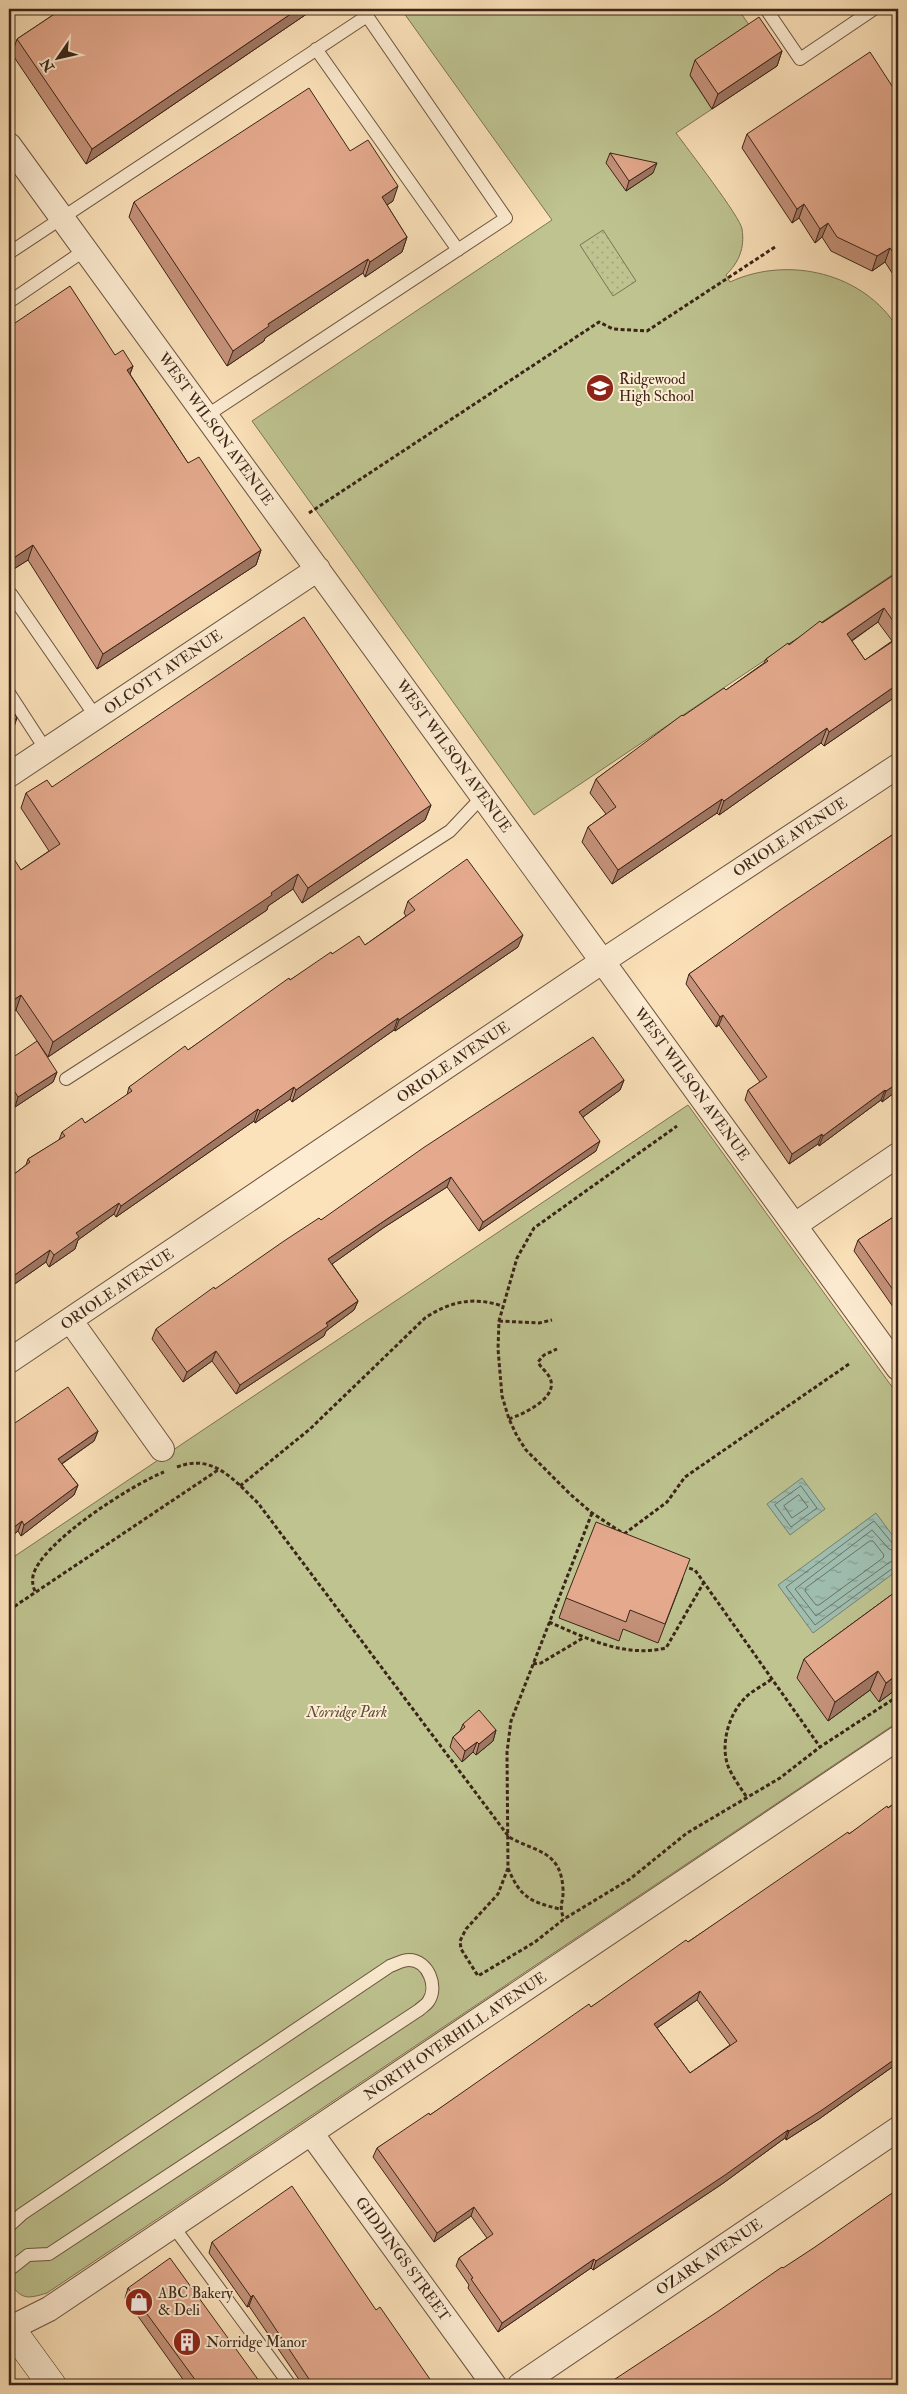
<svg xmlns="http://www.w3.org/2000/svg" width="907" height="2394" font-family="'IM FELL Double Pica',serif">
  <defs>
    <pattern id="garden-dots" width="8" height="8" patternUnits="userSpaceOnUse" patternTransform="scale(1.25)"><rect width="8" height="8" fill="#bec390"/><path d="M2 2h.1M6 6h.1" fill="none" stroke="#a4a77b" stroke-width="1.8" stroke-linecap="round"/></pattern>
    <pattern id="water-ripples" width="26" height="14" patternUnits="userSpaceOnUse" patternTransform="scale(1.25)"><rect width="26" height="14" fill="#9fbeb0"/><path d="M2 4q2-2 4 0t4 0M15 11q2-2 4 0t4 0" fill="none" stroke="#839a8e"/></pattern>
  </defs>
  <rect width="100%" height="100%" fill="#fce2ba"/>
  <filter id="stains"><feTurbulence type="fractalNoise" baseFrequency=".004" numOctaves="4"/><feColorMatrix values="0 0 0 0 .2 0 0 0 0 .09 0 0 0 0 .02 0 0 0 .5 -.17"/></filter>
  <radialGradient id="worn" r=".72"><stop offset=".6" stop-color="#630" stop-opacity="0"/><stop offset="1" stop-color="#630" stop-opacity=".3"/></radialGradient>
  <path fill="#bec390" stroke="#7c7454" d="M401 9H738L754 32 690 76 712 109 676 133C687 148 741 218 742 229 745 248 739 262 726 275L730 282C788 255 865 273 898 329V571L534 815 252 421 552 220Z
    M688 1105 898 1395V1722L47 2293C27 2299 22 2300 9 2282V1560Z"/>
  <path fill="url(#garden-dots)" stroke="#7c7454" d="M603 230 636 281 613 296 580 245Z"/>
  <path fill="url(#water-ripples)" stroke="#778173" d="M802 1478 825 1509 790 1535 767 1504Z
    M876 1513 898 1543V1570L813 1633 778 1585Z"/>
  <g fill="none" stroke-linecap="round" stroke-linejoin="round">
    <path stroke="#6d7264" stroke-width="1" d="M801 1486 817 1508 791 1527 775 1505Z
      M799 1495 808 1507 792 1518 784 1506Z
      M870 1541H873L884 1555 883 1558 819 1605H816L805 1591 806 1588Z
      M898 1546 893 1544 874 1521 786 1587 815 1625 893 1568 898 1567
      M898 1552 889 1549 872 1530 795 1589 816 1616 890 1562 898 1560"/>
    <defs>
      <path id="service" d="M773 9 768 12 800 59 874 9
        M316 49 458 250
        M9 253 367 16 506 218 206 416
        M9 302 85 250
        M9 595 11 594 96 717
        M9 693 46 750
        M66 1079 450 831 483 796
        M9 2226 22 2214 390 1966C396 1964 402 1960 409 1960 428 1960 439 1987 428 2002 426 2005 422 2007 419 2010L49 2254 28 2255 9 2270
        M173 2226 290 2385"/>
      <path id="minor" d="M9 145 898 1368
        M9 775 318 569
        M795 1225 898 1155
        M70 1320 162 1449
        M9 1361 603 961 898 766
        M311 2133 494 2385
        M9 2329 49 2309 898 1738
        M520 2385 898 2129"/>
      <path id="secondary" d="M9 2326 52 2385"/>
    </defs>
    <use href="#service" stroke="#6b5440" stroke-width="14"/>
    <use href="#minor" stroke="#6b5440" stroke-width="26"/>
    <use href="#secondary" stroke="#3b2518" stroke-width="29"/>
    <path stroke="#3b2518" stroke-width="3" stroke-dasharray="4 2.5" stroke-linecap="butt" d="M309 513 599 322 613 329 647 331 775 247
      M499 1321 539 1323 552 1320
      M509 1419C523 1414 559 1398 550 1378 547 1372 541 1368 538 1362L544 1355 557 1349
      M177 1467C213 1453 234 1480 258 1503L509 1837C535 1852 561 1850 563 1889 564 1902 558 1905 564 1919
      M240 1486 310 1429 425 1318C449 1302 473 1296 502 1306
      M592 1513 511 1721 507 1752 508 1868 498 1894 466 1929 460 1941 461 1949 478 1976 535 1942 564 1919 630 1879 687 1833 780 1778 820 1747 898 1696
      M621 1532 592 1513 570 1494 526 1450 517 1436 509 1419 502 1396 498 1349 499 1321 517 1258 534 1228 677 1126
      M624 1534 667 1502 685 1477 849 1364
      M683 1566 695 1570 820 1747
      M35 1591C33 1587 32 1582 33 1576 40 1543 133 1484 164 1472
      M9 1610 218 1470
      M549 1622C586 1638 624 1658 666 1648L704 1582
      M533 1664 541 1663 583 1638
      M746 1796C740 1787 732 1776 728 1766 720 1744 729 1713 746 1697 753 1690 764 1685 772 1679
      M508 1868C520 1897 530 1902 560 1909"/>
    <use href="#service" stroke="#fdecd2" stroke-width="12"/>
    <use href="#minor" stroke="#fdecd2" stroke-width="24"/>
    <use href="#secondary" stroke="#fdecd2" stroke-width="28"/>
  </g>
  <path fill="#c5927a" stroke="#3b2518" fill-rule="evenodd" d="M62 9H314L86 164 12 54 17 39Z
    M782 51 777 66 712 109 690 75 695 60Z
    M898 86V282L885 262 872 271 831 251 822 237 815 243 799 218 792 223 742 148 747 134 894 89Z
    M350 151 393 201 387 205 407 237 402 252 365 277 363 273 265 338 264 341 227 366 129 217 134 202Z
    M610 153 653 173 626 191 606 163Z
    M9 327 115 355 133 366 130 374 188 463 261 550 256 565 97 669 28 560 9 572Z
    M898 572V695L824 746 821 743 719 815 717 813 612 884 582 842 588 827 606 814 590 793 596 779 683 716 726 690 764 663 766 659 855 601ZM878 622 892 641 865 660 852 641Z
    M52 787 431 805 425 820 302 903 293 889 268 906 267 910 48 1057 16 1010 21 870 49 851 21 808 26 793Z
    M898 831V1090L882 1102 881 1100 819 1146 818 1144 789 1164 745 1100 748 1090 760 1082 719 1025 716 1027 686 984 689 974Z
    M408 901 518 947 395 1031 394 1030 292 1102 290 1099 255 1123 254 1121 116 1217 114 1214 78 1240 75 1249 49 1267 46 1262 9 1288V1178L26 1165 28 1159 59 1140 62 1132 85 1123 127 1095 129 1087 188 1050 290 980 332 954 365 945 406 916 404 913Z
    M9 1060 57 1072 53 1082 15 1107 9 1098Z
    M624 1080 620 1090 583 1117 596 1151 479 1231 447 1187 383 1228 332 1264 358 1301 354 1310 326 1331 324 1336 236 1394 212 1361 183 1382 152 1339 156 1329 321 1220Z
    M898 1214V1314L854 1251 858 1240Z
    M9 1427 98 1431 94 1441 62 1464 78 1485 74 1495 21 1536 18 1531 9 1538Z
    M683 1578 658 1643 623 1629 619 1641 559 1618 566 1598Z
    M898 1590V1688L879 1702 870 1690 828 1721 797 1678 804 1659Z
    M463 1724 496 1730 493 1741 476 1755 473 1752 462 1762 450 1747 453 1737 460 1731Z
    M898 1801V2063L819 2119 786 2140 785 2138 722 2184 593 2270 591 2268 498 2332 468 2288 469 2285 456 2266 459 2258 487 2238 471 2216 434 2242 373 2157 377 2148 430 2115ZM697 2000 730 2045 690 2073 657 2028Z
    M212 2242 376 2310 434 2385 302 2384 249 2306 247 2307 209 2253Z
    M128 2288 262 2385H187L125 2298Z"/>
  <path fill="#a07763" stroke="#3b2518" d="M298 9H314L86 164 92 149Z
    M782 51 777 66 712 109 718 94Z
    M657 163 653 173 626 191 629 181Z
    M398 186 393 201 376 212 382 197Z
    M804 204 799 218 792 223 797 209Z
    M828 223 822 237 815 243 820 229Z
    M407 237 402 252 365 277 370 262Z
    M890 248 885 262 872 271 877 256Z
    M368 259 363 273 265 338 264 341 227 366 233 351 268 324Z
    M133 366 127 381V370Z
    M33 545 28 560 9 572V561Z
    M261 550 256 565 97 669 103 654Z
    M884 608 878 622 841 648 847 634Z
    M898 684V695L824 746 829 732Z
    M17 718 12 733 9 735V724Z
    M827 728 821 743 719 815 724 801Z
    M722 799 717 813 612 884 618 870Z
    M431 805 425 820 302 903 308 888Z
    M298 874 293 889 268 906 267 910 48 1057 53 1042Z
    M523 935 518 947 395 1031 399 1020Z
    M21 995 16 1010 9 1015V1003Z
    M723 1015 719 1025 716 1027 720 1017Z
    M398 1018 394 1030 292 1102 296 1090Z
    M57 1072 53 1082 15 1107 18 1097Z
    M624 1080 620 1090 576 1122 579 1112Z
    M898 1083V1090L882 1102 886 1091Z
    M294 1087 290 1099 255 1123 260 1111Z
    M885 1090 881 1100 819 1146 823 1136Z
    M258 1109 254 1121 116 1217 121 1206Z
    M822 1134 818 1144 789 1164 792 1154Z
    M600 1141 596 1151 479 1231 483 1222Z
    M451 1177 447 1187 383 1228 325 1269 328 1259 387 1219Z
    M119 1203 114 1214 78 1240 75 1249 49 1267 54 1255 76 1233Z
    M50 1250 46 1262 9 1288V1279Z
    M358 1301 354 1310 326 1331 324 1336 236 1394 240 1385Z
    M216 1351 212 1361 183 1382 187 1372Z
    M98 1431 94 1441 54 1469 58 1459Z
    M78 1485 74 1495 21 1536 24 1525Z
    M22 1521 18 1531 9 1538V1531Z
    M878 1671 870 1690 828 1721 835 1702Z
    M898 1674V1688L879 1702 886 1683Z
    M496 1730 493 1741 476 1755 479 1744Z
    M477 1742 473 1752 462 1762 465 1751Z
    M700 1991 697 2000 651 2032 654 2024Z
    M898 2057V2063L819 2119 786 2140 789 2131Z
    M788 2130 785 2138 722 2184 593 2270 596 2261Z
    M474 2207 471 2216 434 2242 437 2233Z
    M594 2259 591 2268 498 2332 502 2323Z
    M253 2295 249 2306 247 2307 251 2297Z"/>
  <path fill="#e5aa8e" stroke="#3b2518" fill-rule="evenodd" d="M62 9H298L92 149 17 39Z
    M759 17 782 51 718 94 695 60Z
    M870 52 894 89 898 86V260L890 248 877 256 837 237 828 223 820 229 804 204 797 209 747 134Z
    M309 88 350 151 368 140 398 186 382 197 407 237 370 262 368 259 268 324 269 326 233 351 134 202Z
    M610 153 657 163 629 181Z
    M70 286 115 355 123 350 133 366 127 370 188 463 199 457 261 550 103 654 33 545 9 561V327Z
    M898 572V628L884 608 847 634 865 660 898 638V684L829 732 827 728 724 801 722 799 618 870 588 827 616 807 596 779 682 715 683 716 724 688 726 690 768 661 766 659 788 643 789 645 820 621 822 623Z
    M304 617 431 805 308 888 298 874 271 893 272 895 53 1042 21 995 9 1003V851L21 870 60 844 26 793 47 780 52 787Z
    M9 705 17 718 9 724Z
    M898 831V1083L886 1091 885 1090 823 1136 822 1134 792 1154 748 1090 767 1077 723 1015 720 1017 689 974 783 908Z
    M467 859 523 935 399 1020 398 1018 296 1090 294 1087 260 1111 258 1109 121 1206 119 1203 76 1233 79 1237 54 1255 50 1250 9 1279V1178L30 1162 28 1159 65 1136 62 1132 82 1118 85 1123 132 1091 129 1087 185 1046 188 1050 289 978 290 980 331 952 332 954 359 936 365 945 415 910 408 901Z
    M593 1037 624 1080 579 1112 600 1141 483 1222 451 1177 387 1219 328 1259 358 1301 326 1323 328 1326 240 1385 216 1351 187 1372 156 1329 214 1287 215 1289 284 1241 319 1218 321 1220 423 1148Z
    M37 1041 57 1072 18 1097 9 1082V1060Z
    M898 1214V1297L858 1240Z
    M68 1387 98 1431 58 1459 78 1485 24 1525 22 1521 9 1531V1427Z
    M596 1522 690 1559 665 1624 630 1610 626 1622 566 1598Z
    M898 1590V1674L886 1683 878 1671 835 1702 804 1659Z
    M479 1710 496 1730 479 1744 477 1742 465 1751 453 1737 465 1727 463 1724Z
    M898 1801V2057L822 2110 789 2131 788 2130 725 2175 596 2261 594 2259 502 2323 471 2279 473 2278 459 2258 493 2234 474 2207 437 2233 377 2148 429 2113 430 2115 589 2004 591 2007 686 1940 688 1942 848 1832 849 1834 887 1806 888 1808ZM700 1991 737 2041 690 2073 654 2024Z
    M292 2186 376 2310 380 2307 434 2385H301L309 2379 253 2295 251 2297 212 2242Z
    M898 2189V2385H606L717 2312 782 2267 783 2268 815 2247Z
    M170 2258 262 2385H199L128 2288Z"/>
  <defs>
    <symbol id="school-disc" viewBox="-11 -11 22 22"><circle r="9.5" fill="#8f2418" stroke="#fdecd2"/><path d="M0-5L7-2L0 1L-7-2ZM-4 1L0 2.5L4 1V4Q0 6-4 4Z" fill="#fff"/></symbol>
    <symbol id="shop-disc" viewBox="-11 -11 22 22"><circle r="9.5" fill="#8f2418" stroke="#fdecd2"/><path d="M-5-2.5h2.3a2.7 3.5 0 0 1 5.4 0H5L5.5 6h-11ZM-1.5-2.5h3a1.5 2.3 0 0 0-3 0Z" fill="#fff"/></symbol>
    <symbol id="building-disc" viewBox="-11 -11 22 22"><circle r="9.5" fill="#8f2418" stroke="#fdecd2"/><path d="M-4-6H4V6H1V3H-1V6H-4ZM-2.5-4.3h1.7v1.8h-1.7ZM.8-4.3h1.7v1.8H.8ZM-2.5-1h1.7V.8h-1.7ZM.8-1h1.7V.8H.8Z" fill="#fff"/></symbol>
  </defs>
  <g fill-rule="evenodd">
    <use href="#school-disc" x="584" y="372" width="32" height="32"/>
    <use href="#shop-disc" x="123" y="2286" width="32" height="32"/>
    <use href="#building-disc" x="171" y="2326" width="32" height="32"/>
  </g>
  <g text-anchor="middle" stroke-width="4" stroke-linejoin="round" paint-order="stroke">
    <g font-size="15" fill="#3b2518" stroke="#fdecd2" text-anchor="start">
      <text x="619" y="384">Ridgewood<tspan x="619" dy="17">High School</tspan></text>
      <text x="158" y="2298">ABC Bakery<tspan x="158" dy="17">&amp; Deli</tspan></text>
      <text x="206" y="2347">Norridge Manor</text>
    </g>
    <g font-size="15" fill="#3b2518" stroke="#fdecd2">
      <text transform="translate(216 429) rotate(54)" y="5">WEST WILSON AVENUE</text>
      <text transform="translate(163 672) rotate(-34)" y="5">OLCOTT AVENUE</text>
      <text transform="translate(454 756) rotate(54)" y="5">WEST WILSON AVENUE</text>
      <text transform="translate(790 837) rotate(-33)" y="5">ORIOLE AVENUE</text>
      <text transform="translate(453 1062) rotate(-34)" y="5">ORIOLE AVENUE</text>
      <text transform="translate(692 1084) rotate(54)" y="5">WEST WILSON AVENUE</text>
      <text transform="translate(117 1289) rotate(-34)" y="5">ORIOLE AVENUE</text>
      <text transform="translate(455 2036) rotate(-34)" y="5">NORTH OVERHILL AVENUE</text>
      <text transform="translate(709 2257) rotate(-34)" y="5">OZARK AVENUE</text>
      <text transform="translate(403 2259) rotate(54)" y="5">GIDDINGS STREET</text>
    </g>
    <g font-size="15" font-style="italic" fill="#5c4c36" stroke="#fdecd2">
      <text x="347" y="1717">Norridge Park</text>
    </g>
  </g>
  <rect width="907" height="2394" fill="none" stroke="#fce2ba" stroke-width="30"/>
  <rect x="10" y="10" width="887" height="2374" fill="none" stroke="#3b2518" stroke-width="2.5"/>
  <rect x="15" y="15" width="877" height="2364" fill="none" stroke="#3b2518"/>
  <g transform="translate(58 58) rotate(236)" stroke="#fdecd2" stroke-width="4" paint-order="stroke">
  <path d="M0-4L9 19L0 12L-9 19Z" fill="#3b2518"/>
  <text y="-8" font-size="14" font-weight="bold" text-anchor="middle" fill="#3b2518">N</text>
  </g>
  <rect width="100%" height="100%" filter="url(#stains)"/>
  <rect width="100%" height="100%" fill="url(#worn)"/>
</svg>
